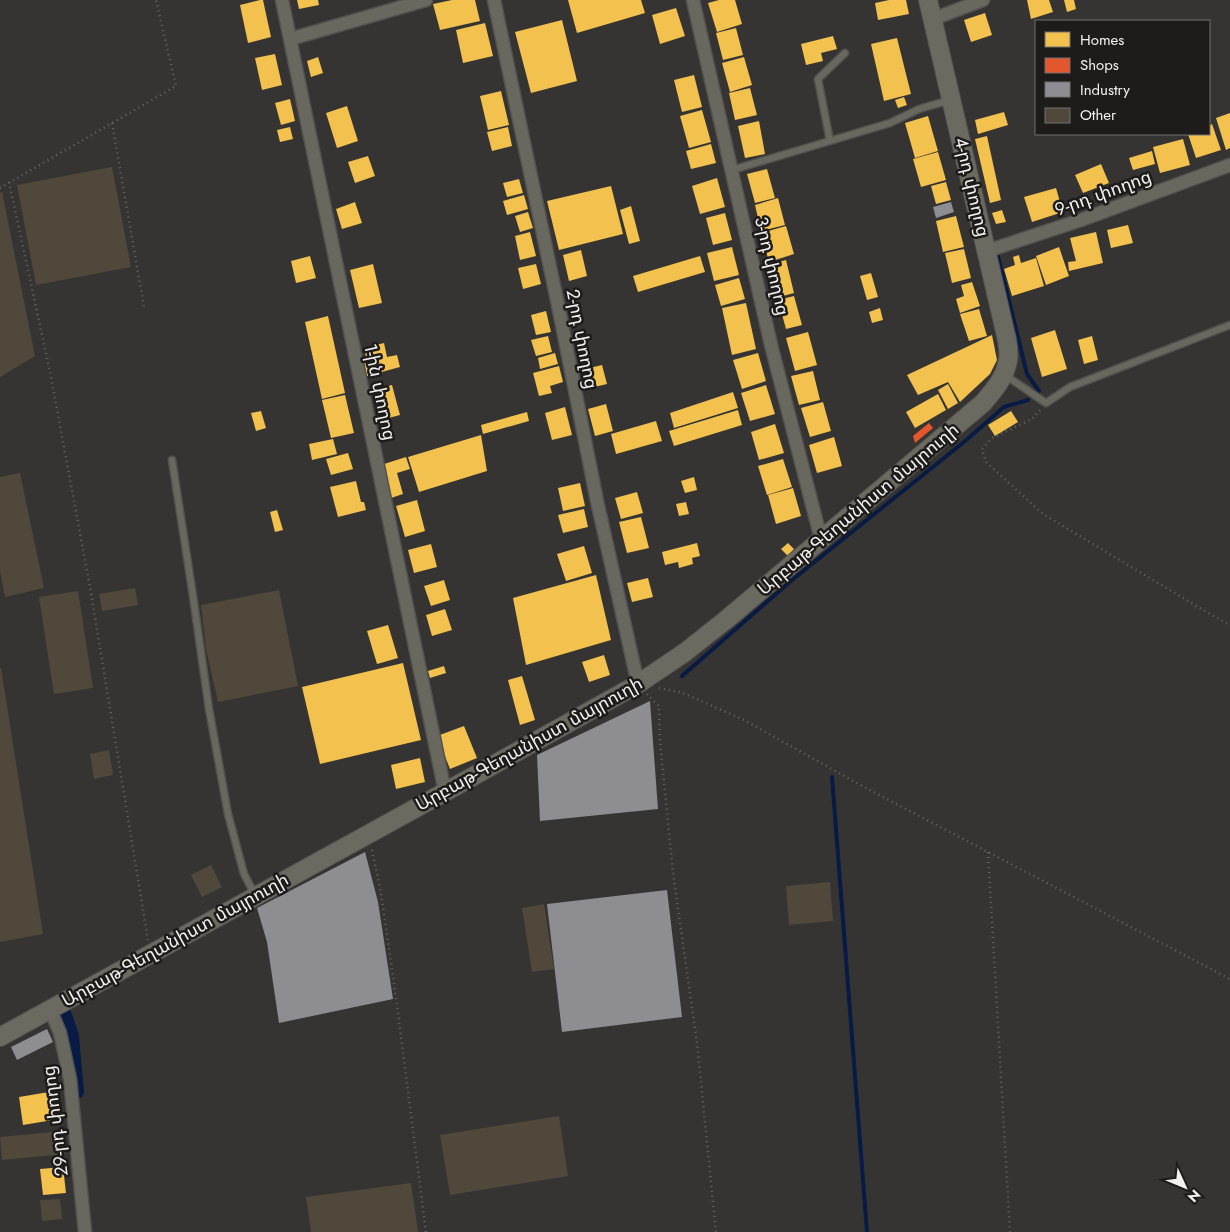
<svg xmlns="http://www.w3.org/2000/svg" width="1230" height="1232" font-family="Jost,'Noto Sans Armenian',sans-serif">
  <rect width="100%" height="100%" fill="#353433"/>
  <path fill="#f2c14e" d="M260 0H263L271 37 248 43 240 5Z
    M297 0H318L319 5 299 9Z
    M452 0H475L480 21 440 30 433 4Z
    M568 0H641L645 13 577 33Z
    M719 0H735L742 24 717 32 708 3Z
    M889 0H906L909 14 878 20 875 3Z
    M1027 0H1049L1053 12 1031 19Z
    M1064 0H1074L1076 9 1067 12Z
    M676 8 685 36 660 44 652 15Z
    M985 13 992 35 971 42 964 20Z
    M562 20 577 81 531 93 515 32Z
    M485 23 493 56 463 63 456 30Z
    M736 28 743 55 723 60 716 33Z
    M833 36 837 49 821 53 823 61 806 65 801 44Z
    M897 38 911 94 884 101 871 44Z
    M275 54 282 85 262 90 255 58Z
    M318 57 323 73 311 77 307 61Z
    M744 57 752 85 730 92 722 63Z
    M694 75 702 107 682 112 674 80Z
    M750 88 757 115 735 120 729 93Z
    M501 91 509 125 488 130 480 96Z
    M904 97 907 105 898 108 895 100Z
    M290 99 295 121 281 125 275 103Z
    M347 106 358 141 337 148 326 113Z
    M702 110 711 142 689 148 680 116Z
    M1004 112 1008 125 978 134 975 120Z
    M1230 113V148L1226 150 1216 118Z
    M928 116 938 151 915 158 905 123Z
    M759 121 765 154 745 158 738 126Z
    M1212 124 1221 150 1196 158 1188 134H1209V126Z
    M290 127 293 139 280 142 277 130Z
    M508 127 512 146 492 151 487 132Z
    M987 136 1001 200 990 203 975 139Z
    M1183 139 1190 165 1160 173 1153 147Z
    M711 144 716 163 691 169 686 151Z
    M1152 151 1155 164 1133 170 1129 158Z
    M938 152 946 180 921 187 913 159Z
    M368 156 375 176 355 183 348 162Z
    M1101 164 1109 183 1083 193 1075 175Z
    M767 169 775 198 755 203 747 174Z
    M717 178 725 207 700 214 692 186Z
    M519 179 523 193 507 197 503 183Z
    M946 182 951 200 936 204 931 186Z
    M611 186 623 234 559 250 547 201Z
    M1056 188 1063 212 1032 222 1024 197Z
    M524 195 528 209 507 215 503 201Z
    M778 198 785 225 761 231 755 205Z
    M355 202 362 223 342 229 336 209Z
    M631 206 640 241 629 244 620 210Z
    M1002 210 1006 222 996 224 992 213Z
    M528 212 533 228 520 232 515 216Z
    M725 213 732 240 713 245 706 218Z
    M956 216 964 247 943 252 936 221Z
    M1128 225 1133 243 1111 248 1107 230Z
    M786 226 794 254 769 262 761 233Z
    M530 232 536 256 520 260 515 236Z
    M1096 232 1103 263 1069 271 1068 262 1076 261 1070 238Z
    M732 247 739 275 714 281 707 253Z
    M1059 247 1069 276 1046 285 1036 256Z
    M964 249 971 278 952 283 945 253Z
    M581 250 587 276 569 281 563 255Z
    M1019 255 1021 263 1036 258 1044 286 1012 296 1004 269 1015 265 1013 257Z
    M310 256 316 278 296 283 291 261Z
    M700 256 705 272 638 292 633 276Z
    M786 260 794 293 776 298 768 265Z
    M373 264 382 303 359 308 350 270Z
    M536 264 541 284 523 289 518 268Z
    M871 273 878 297 867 300 860 276Z
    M739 278 745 299 721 306 715 285Z
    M972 282 980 306 960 313 956 299 964 296 961 285Z
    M794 296 802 325 786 329 778 300Z
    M746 303 756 349 732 355 722 308Z
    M880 308 883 320 872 323 869 312Z
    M979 309 987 336 969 341 960 314Z
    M546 311 551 332 536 335 531 315Z
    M328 316 345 393 322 399 305 322Z
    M1055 330 1067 369 1042 377 1031 338Z
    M808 332 817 365 795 371 786 338Z
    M992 335 997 360 990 374 960 402 948 382 918 395 907 375Z
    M548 336 552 352 536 356 531 340Z
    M1092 336 1098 360 1084 364 1078 340Z
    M384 343 387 357 397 355 400 367 367 376 364 362 367 361 364 348Z
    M555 353 558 364 540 369 538 358Z
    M758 353 766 381 742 389 733 360Z
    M602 365 607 384 586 389 581 370Z
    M559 366 563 382 550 386 552 393 539 396 533 373Z
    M813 371 820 400 799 405 791 376Z
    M948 384 958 403 948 409 938 390Z
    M392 385 400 415 381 420 374 390Z
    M766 385 775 414 750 421 741 393Z
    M733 392 738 408 674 428 670 413Z
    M938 394 946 410 915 428 906 412Z
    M345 395 354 433 331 438 322 400Z
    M823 402 831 431 810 437 801 408Z
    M606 404 613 431 595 436 588 409Z
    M565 407 572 435 552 440 545 413Z
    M738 410 742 425 674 446 669 431Z
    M261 411 266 428 256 431 251 413Z
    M1011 411 1018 422 995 436 988 425Z
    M527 412 529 421 483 434 481 425Z
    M656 421 662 441 616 454 611 434Z
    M775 424 784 453 759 460 751 432Z
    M481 435 487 471 419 492 408 457Z
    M834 437 842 466 817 473 809 445Z
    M333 439 337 454 312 460 309 444Z
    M348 453 353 469 331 475 326 459Z
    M406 457 410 469 397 473 403 494 391 498 381 465Z
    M783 459 792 487 767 495 758 466Z
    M694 477 697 490 685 493 681 481Z
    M356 481 361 502H364L366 510 338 517 330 487Z
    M580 483 585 506 563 511 558 488Z
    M793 488 801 516 776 524 768 495Z
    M637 492 643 513 621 519 615 498Z
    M417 500 425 531 405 537 396 506Z
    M686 502 689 514 679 516 676 504Z
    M584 509 588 527 563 533 558 515Z
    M277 510 283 530 275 532 270 512Z
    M641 517 649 548 627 553 619 522Z
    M697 543 700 556 692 558 693 564 679 568 678 562 665 565 662 552Z
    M788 543 794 549 788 556 781 549Z
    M431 544 437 567 414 573 408 550Z
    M584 546 592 573 566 581 557 554Z
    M596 575 611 640 526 665 513 598Z
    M648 578 653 597 632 602 627 583Z
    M444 580 450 600 431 606 424 586Z
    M445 609 452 630 432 636 426 615Z
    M388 625 398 658 377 664 367 631Z
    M604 655 610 675 589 682 582 662Z
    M403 663 421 740 320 764 302 687Z
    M444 666 446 673 430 678 428 671Z
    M522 676 535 720 520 725 508 680Z
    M464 726 477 758 450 769 437 736Z
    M420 758 425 782 396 789 391 765Z
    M49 1092 53 1120 23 1125 19 1097Z
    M63 1167 66 1193 43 1195 40 1169Z"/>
  <path fill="#e4572e" d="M929 423 933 428 915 443 913 436Z"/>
  <path fill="#8d8d92" d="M951 202 954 212 936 218 933 207Z
    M650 701 658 809 540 821 537 755Z
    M365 852 378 902 393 999 279 1023 267 942 257 908Z
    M667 890 682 1017 562 1032 547 904Z
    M47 1029 53 1042 17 1060 11 1047Z"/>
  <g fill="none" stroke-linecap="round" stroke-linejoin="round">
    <path stroke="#081b44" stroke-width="4" d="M998 256 1027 374 1039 391
      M682 676 792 580 964 442 1004 407 1028 400
      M832 777 867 1232"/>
    <path stroke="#081b44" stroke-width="14" d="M65 1015 72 1036 77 1092"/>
  </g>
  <path fill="#50483b" d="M112 167 131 267 36 285 17 185Z
    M2 192 35 356 0 377V193Z
    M20 473 44 588 5 597 0 571V477Z
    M135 588 138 605 102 611 99 594Z
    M279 590 298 686 218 702 206 649 201 605Z
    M78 591 93 688 54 694 39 597Z
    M0 668H1L43 934 0 942Z
    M109 750 113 775 94 779 90 754Z
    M211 865 222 887 202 897 191 875Z
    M830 882 833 921 789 925 786 886Z
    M544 904 554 969 532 972 522 908Z
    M559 1116 568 1176 450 1195 440 1135Z
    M63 1131 65 1154 2 1160 0 1137Z
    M411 1183 418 1232H311L306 1197Z
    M60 1199 62 1219 42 1221 40 1200Z"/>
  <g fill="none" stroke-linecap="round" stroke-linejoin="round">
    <defs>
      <path id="lane" d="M830 141 818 79 845 53
        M732 170 890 123 919 109 950 100
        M1005 375 1046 403 1070 387 1230 325
        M172 460 193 596 209 709 228 814 244 874 255 895"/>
      <path id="street" d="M282 0 445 792
        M494 0 559 310 597 501 638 684
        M693 0 771 345 821 539
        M933 19 983 0
        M290 39 426 0
        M987 251 1081 220 1230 165
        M50 1009 60 1033 70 1079 85 1232"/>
      <path id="secondary" d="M0 1037 445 792 638 684 684 653 727 619 983 403C994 390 1005 378 1008 360 1009 354 1008 346 1007 340L928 0"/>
    </defs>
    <use href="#lane" stroke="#535251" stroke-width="9"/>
    <use href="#street" stroke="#535251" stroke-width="15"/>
    <use href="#secondary" stroke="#535251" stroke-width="20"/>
    <path stroke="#676661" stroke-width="2.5" stroke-dasharray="1 4" stroke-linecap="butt" d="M112 123 144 307
      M9 182 50 372 90 587 148 940
      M0 188 176 86 156 0
      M1040 410 1032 419 992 438 982 449 986 462 1043 514 1203 610 1230 625
      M659 688 683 693 744 720 864 787 1230 979
      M647 694 659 706 660 742 673 873 697 1043 716 1232
      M372 850 381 893 397 1005 426 1232
      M988 852 1010 1232"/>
    <use href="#lane" stroke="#69685f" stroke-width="6"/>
    <use href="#street" stroke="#69685f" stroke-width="12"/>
    <use href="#secondary" stroke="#6b6a60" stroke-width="18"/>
  </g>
  <g text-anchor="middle" stroke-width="5" stroke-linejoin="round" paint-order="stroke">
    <g font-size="18" fill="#f2f1ef" stroke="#1d1c1b">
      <text transform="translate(972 187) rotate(77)" y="6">4-րդ փողոց</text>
      <text transform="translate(1103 193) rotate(-20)" y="6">9-րդ փողոց</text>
      <text transform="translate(772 266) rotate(77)" y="6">3-րդ փողոց</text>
      <text transform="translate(582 339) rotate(79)" y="6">2-րդ փողոց</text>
      <text transform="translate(380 392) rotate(78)" y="6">1-ին փողոց</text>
      <text transform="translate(858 509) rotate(-40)" y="6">Արբաթ-Գեղանիստ մայրուղի</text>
      <text transform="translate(529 744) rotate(-29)" y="6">Արբաթ-Գեղանիստ մայրուղի</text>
      <text transform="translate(175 940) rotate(-29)" y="6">Արբաթ-Գեղանիստ մայրուղի</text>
      <text transform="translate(55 1121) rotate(-97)" y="6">29-րդ փողոց</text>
    </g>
  </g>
  <rect x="1035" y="20" width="175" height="115" fill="#1d1c1b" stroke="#727170"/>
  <rect x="1045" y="32" width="25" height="15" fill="#f2c14e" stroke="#727170"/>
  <text x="1080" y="45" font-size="15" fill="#f2f1ef">Homes</text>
  <rect x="1045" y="58" width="25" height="15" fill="#e4572e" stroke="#727170"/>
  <text x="1080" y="70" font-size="15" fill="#f2f1ef">Shops</text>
  <rect x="1045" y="82" width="25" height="15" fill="#8d8d92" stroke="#727170"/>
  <text x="1080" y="95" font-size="15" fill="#f2f1ef">Industry</text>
  <rect x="1045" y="108" width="25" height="15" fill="#50483b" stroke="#727170"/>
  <text x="1080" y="120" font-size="15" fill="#f2f1ef">Other</text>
  <g transform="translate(1185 1187) rotate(134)" stroke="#1d1c1b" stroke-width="4" paint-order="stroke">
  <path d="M0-4L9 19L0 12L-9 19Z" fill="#f2f1ef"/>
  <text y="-8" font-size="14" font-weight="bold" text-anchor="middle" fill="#f2f1ef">N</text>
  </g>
</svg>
